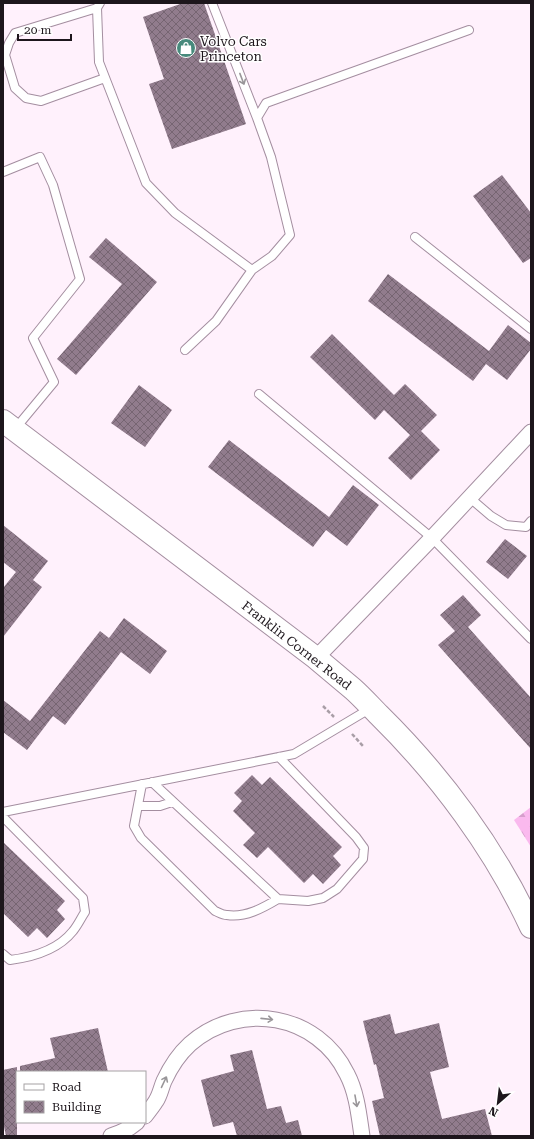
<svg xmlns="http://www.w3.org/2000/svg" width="534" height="1139" font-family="'Roboto Serif',serif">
  <defs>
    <pattern id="forest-firs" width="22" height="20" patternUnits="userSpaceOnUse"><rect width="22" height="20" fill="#fab9ee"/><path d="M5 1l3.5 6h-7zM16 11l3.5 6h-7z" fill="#d69ecc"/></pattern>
    <pattern id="building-cross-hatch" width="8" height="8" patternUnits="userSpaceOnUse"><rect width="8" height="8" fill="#917c8d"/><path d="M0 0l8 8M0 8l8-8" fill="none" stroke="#766572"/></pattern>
  </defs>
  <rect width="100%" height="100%" fill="#fff1fc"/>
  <path fill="url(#forest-firs)" d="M531 807V847L514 820Z"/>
  <path fill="url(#building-cross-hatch)" d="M183 3H204L246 124 172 149 149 84 164 79 143 17Z
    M502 175 531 213V258L523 263 473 196Z
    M106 238 157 282 76 375 57 359 122 284 89 257Z
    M388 274 489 351 508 325 531 343V349L507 380 486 364 473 381 368 301Z
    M332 334 394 395 405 384 437 415 421 431 440 450 411 480 388 458 410 435 384 410 375 420 310 357Z
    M139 385 172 410 145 447 111 423Z
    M229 440 329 517 353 485 379 505 347 546 326 530 313 547 208 467Z
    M3 525 48 561 33 580 42 587 3 637V588L16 572 3 562Z
    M505 539 527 556 508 579 486 562Z
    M463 595 481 615 468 627 531 698V749L438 645 455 631 440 615Z
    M124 618 167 651 150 674 121 652 65 725 53 716 27 750 3 732V700L30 721 100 631 109 638Z
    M252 775 262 785 270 777 342 847 333 856 341 865 323 884 313 874 304 883 268 847 257 858 243 845 255 833 233 811 242 801 234 793Z
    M3 842 65 901 57 910 65 919 47 938 37 928 28 937 3 913Z
    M390 1014 395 1034 439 1023 449 1067 430 1072 442 1119 485 1109 492 1136H380L372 1101 384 1098 376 1064 374 1065 363 1021Z
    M98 1028 108 1072H20V1066L55 1058 50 1038Z
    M252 1050 267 1109 281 1106 286 1123 298 1120 302 1136H237L233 1122 213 1127 201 1080 234 1071 230 1055Z
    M17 1067V1136H6L3 1122V1070Z"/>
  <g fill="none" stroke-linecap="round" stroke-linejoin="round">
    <defs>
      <path id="service" d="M100 3 97 8 99 62 146 183 175 213 252 270 272 256 290 235 271 157 257 118 266 103 469 30
        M212 3 257 118
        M97 8 15 33 9 43 5 55 15 88 26 98 41 101 105 78
        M3 172 40 157 53 185 80 279 33 338 54 382 15 429
        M415 237 531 329
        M185 350 216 321 252 270
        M259 394 432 538 531 639
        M470 498 491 516 506 525 526 527 531 521
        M152 782 278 899 308 901 323 898 337 889 363 859 364 848 356 837 279 757
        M142 784 134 826 141 838 215 911C218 912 222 915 227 915 245 918 263 908 278 899
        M138 806H160L172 802
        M3 812 294 754 371 708
        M3 817 83 898 85 912C81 918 78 925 73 931 58 950 34 957 10 960L3 954"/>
      <path id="minor" d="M316 658 432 538 531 432
        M145 1116C149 1111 153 1106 156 1101 160 1095 161 1088 164 1081 170 1068 179 1054 190 1044 240 1000 318 1014 347 1074 357 1093 359 1116 362 1136
        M111 1136C121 1133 129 1129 137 1122"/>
      <path id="secondary" d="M3 421 316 658C328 668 341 679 353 689 362 697 371 707 379 715 440 775 495 849 531 927"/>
    </defs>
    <use href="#service" stroke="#a48ea0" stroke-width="10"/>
    <use href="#minor" stroke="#a48ea0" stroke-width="17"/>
    <use href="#secondary" stroke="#a48ea0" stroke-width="24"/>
    <path stroke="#a99ea7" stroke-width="2.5" stroke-dasharray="4 2" stroke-linecap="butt" d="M323 706 334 717
      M352 734 363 746"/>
    <use href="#service" stroke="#fff" stroke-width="8"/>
    <use href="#minor" stroke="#fff" stroke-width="15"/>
    <use href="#secondary" stroke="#fff" stroke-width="22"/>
  </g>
  <defs><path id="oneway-shaft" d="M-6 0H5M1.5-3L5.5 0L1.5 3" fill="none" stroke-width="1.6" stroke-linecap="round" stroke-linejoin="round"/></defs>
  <g stroke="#999699">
    <use href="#oneway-shaft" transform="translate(242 79) rotate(69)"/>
    <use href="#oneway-shaft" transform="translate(267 1019) rotate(6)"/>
    <use href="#oneway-shaft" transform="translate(164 1082) rotate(-65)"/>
    <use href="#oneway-shaft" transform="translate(356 1101) rotate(80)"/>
  </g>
  <defs>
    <symbol id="shop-disc" viewBox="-11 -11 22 22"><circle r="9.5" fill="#478a7c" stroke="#fff"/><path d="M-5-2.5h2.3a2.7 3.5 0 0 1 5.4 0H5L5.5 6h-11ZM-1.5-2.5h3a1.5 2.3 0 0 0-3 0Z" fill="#fff"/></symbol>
  </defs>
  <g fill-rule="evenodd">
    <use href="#shop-disc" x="175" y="37" width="22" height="22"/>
  </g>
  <g text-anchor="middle" stroke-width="3" stroke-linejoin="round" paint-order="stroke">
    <g font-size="13" fill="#1d161c" stroke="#fff" text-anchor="start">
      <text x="200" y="46">Volvo Cars<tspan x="200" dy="15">Princeton</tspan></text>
    </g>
    <g font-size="13" fill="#1d161c" stroke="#fff">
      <text transform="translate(297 645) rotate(38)" y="5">Franklin Corner Road</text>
    </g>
  </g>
  <rect width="534" height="1139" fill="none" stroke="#1d161c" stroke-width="8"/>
  <rect x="16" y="1071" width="130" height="52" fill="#ffffff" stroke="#a5a2a4"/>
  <rect x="24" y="1084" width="20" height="6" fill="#ffffff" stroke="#a5a2a4"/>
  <text x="52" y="1091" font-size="12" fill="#1d161c">Road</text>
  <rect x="24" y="1101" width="20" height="12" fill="url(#building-cross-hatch)" stroke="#a5a2a4"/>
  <text x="52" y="1111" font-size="12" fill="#1d161c">Building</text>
  <g transform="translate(498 1103) rotate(208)" stroke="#ffffff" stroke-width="3" paint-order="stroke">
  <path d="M0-3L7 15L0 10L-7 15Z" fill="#1d161c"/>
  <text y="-6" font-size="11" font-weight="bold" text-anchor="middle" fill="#1d161c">N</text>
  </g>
  <path d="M18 34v6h53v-6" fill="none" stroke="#1d161c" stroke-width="2"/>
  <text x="24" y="34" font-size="12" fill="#1d161c" stroke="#ffffff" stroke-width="3" paint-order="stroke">20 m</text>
</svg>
